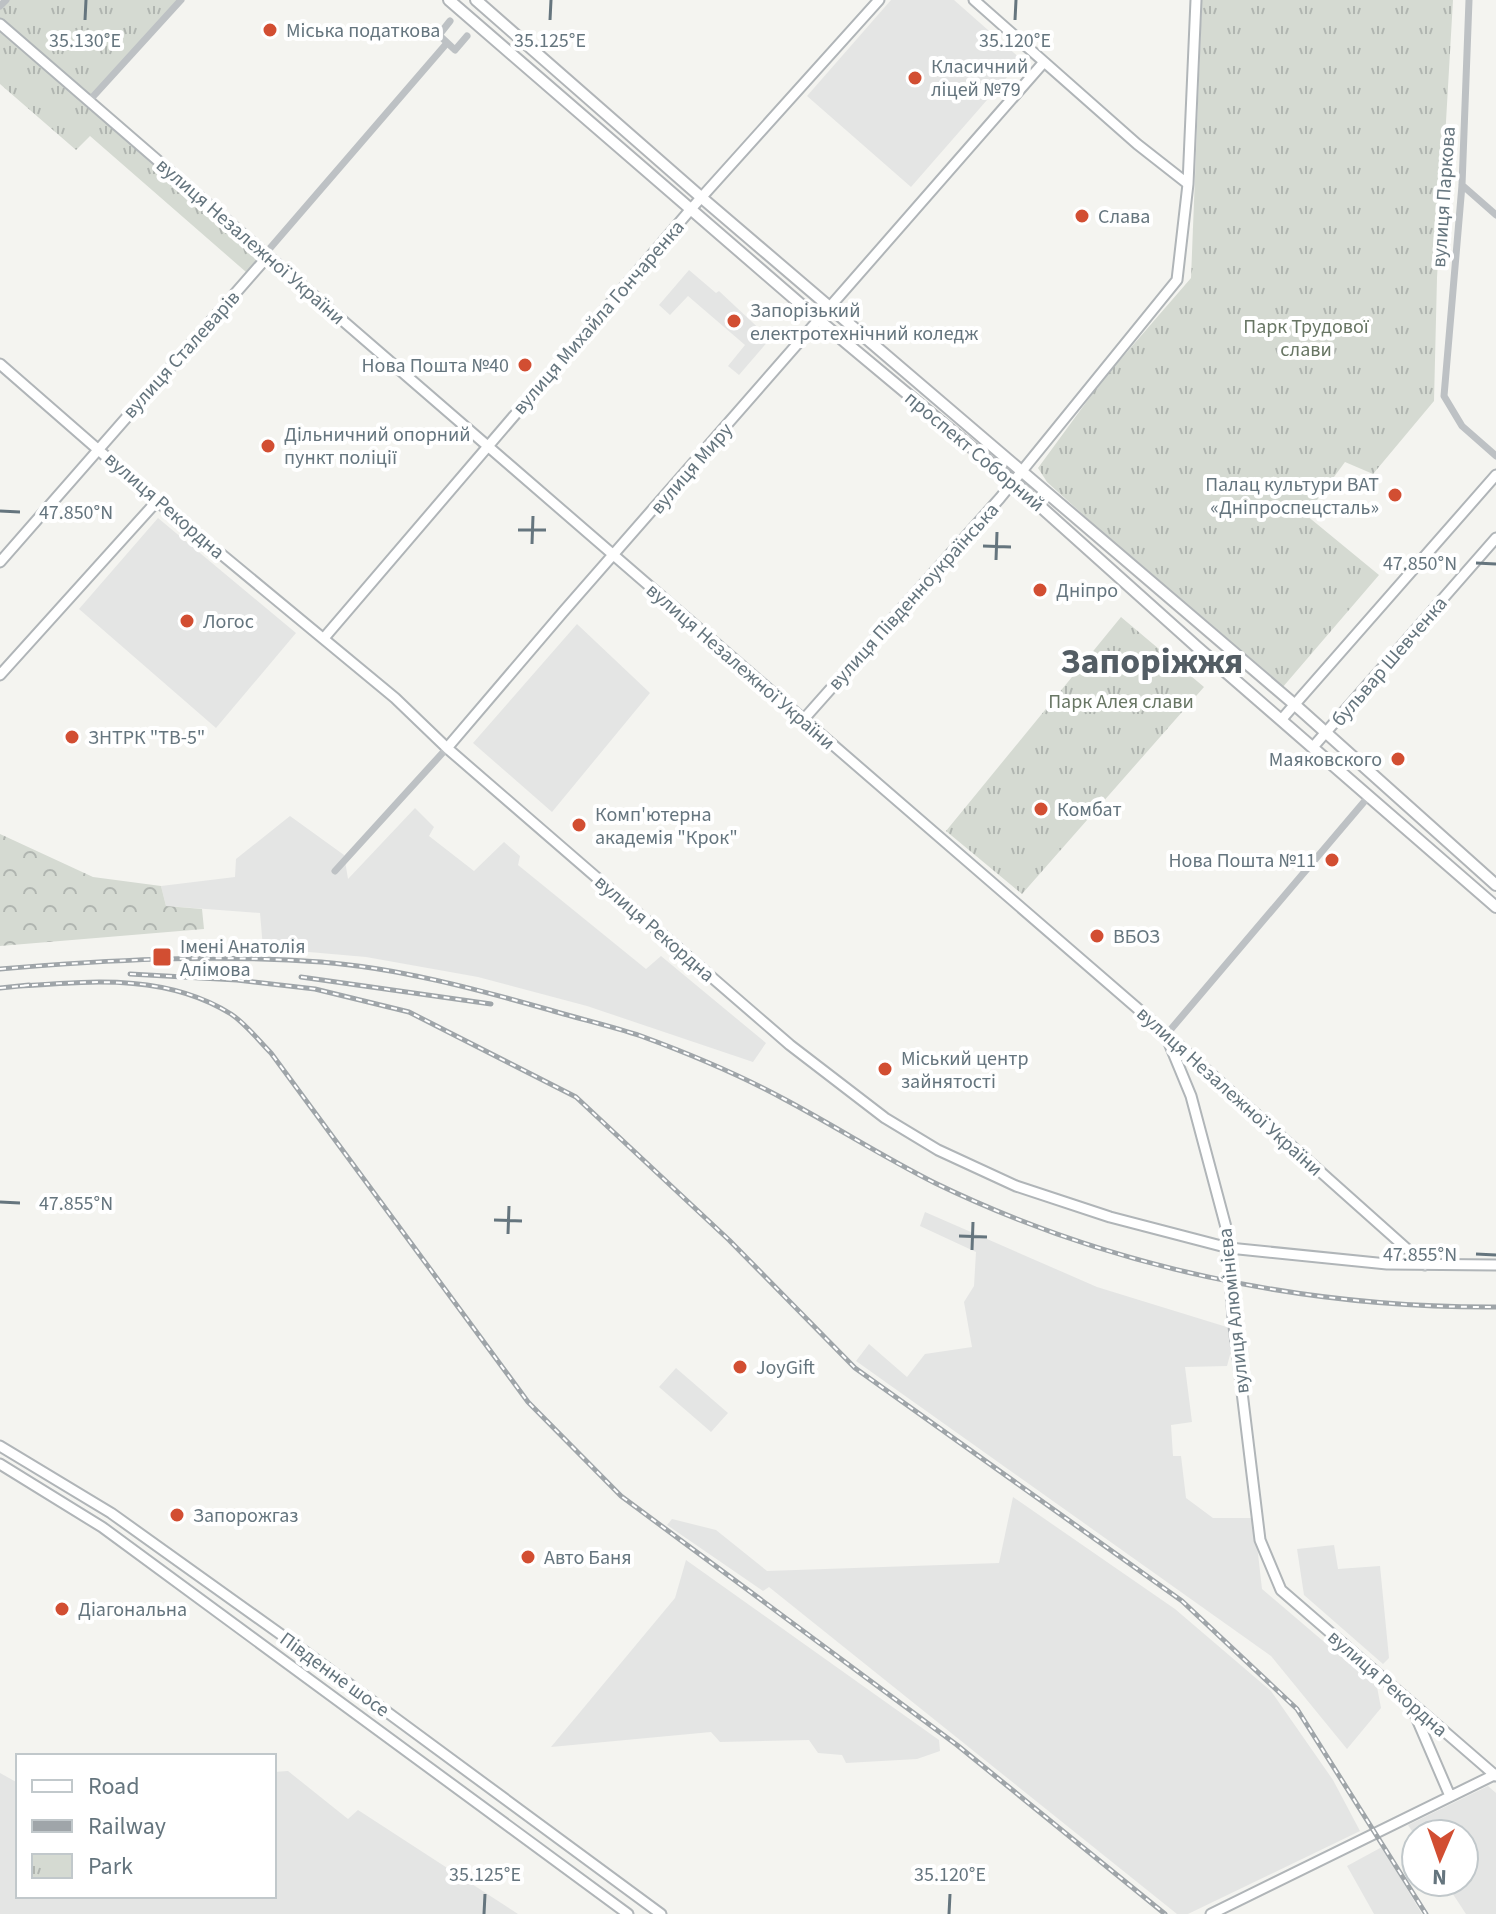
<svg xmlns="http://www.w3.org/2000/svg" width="1496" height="1914" font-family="'Source Sans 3',sans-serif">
  <defs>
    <pattern id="forest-crowns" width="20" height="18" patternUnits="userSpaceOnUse" patternTransform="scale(2)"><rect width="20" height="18" fill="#d5dad2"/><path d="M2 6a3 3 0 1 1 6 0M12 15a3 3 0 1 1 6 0" fill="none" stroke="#b0b5b0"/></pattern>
    <pattern id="park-tufts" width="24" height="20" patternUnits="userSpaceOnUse" patternTransform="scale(2)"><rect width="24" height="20" fill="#d5dad2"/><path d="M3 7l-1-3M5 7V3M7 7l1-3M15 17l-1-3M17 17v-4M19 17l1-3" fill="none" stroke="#b0b5b0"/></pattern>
  </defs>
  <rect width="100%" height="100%" fill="#f4f4f0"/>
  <path fill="#e4e5e4" d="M891 0H954L1022 60 911 187 807 96Z
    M689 270 716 293 719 291 770 339 739 375 728 366 745 345 688 296 670 315 659 305Z
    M158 518 296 633 216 728 79 609Z
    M577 624 650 693 552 812 473 743Z
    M415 808 434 827 429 836 474 871 504 842 520 856 518 865 646 969 661 956 766 1043 753 1062 587 1006 478 977 366 957 263 948 260 913 166 906 161 886 235 877 236 859 290 816 344 855 348 879Z
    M925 1212 1097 1287 1230 1328 1233 1344 1227 1366 1185 1367 1192 1422 1171 1425 1173 1456H1181L1186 1498 1213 1518H1254L1262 1589 1377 1687 1381 1708 1347 1749 1271 1656 856 1361 869 1344 907 1377 925 1354 972 1347 964 1302 974 1286 976 1252 920 1226Z
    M676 1368 728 1413 711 1432 659 1387Z
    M1013 1497 1175 1609 1271 1691 1333 1780 1360 1831 1188 1914H1177L769 1587 763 1591 667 1525 672 1519 716 1530 767 1571 999 1563Z
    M1334 1545 1338 1569 1380 1566 1389 1658 1383 1664 1304 1595 1297 1549Z
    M686 1560 939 1740 940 1751 917 1759 846 1763 842 1755 818 1753 809 1740 720 1742 711 1732 551 1747 675 1598Z
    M288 1771 348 1819 358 1810 518 1914H0V1773L18 1783V1896H274V1772Z
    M1488 1786 1496 1793V1914H1466L1445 1882H1464V1834H1416V1837L1408 1825Z
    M1382 1847 1422 1914H1374L1347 1866Z"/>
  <path fill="url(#forest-crowns)" d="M0 834 93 877 161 886 166 906 202 909 204 929 0 946Z"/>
  <path fill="url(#park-tufts)" d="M6 0H181L89 101 0 24V6Z
    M1202 0H1453L1437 278 1434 401 1373 474 1345 462 1306 515 1379 575 1282 688 1194 615 1047 482 1038 468 1101 382 1191 278Z
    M0 29 260 256 246 272 90 136 76 150 0 84Z
    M1121 617 1204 687 1022 894 946 831Z"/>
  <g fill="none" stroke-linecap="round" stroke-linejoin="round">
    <defs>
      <path id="secondary" d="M974 0 1137 144 1188 184
        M0 24 1137 1008 1425 1265
        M0 364 157 501 395 698 447 748 790 1045 885 1118 938 1150 1016 1186 1110 1217 1229 1248 1387 1264 1496 1265
        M0 562 268 256
        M324 638 691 209 879 0
        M0 675 157 501
        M803 720 1000 498 1177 280 1188 184 1196 0
        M1281 720 1496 475
        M1313 747 1496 538
        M447 748 563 612 1044 62
        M1167 1038 1191 1096 1227 1231 1233 1318 1260 1540 1281 1590 1496 1776
        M0 1446 111 1513 311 1656 661 1914
        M0 1464 102 1527 628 1914
        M1410 1703 1450 1796
        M1211 1914 1496 1774"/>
      <path id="primary" d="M449 0 820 321 1013 482 1197 647 1496 907
        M476 0 702 198 1294 704 1496 885"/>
    </defs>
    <use href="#secondary" stroke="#b0b5b8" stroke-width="13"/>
    <use href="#primary" stroke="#b1b5b8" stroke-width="14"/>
    <path stroke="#bdc1c4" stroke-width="7" d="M1469 0 1462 185 1444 396 1462 426 1496 456
      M0 6 6 0
      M450 21 439 35 455 50 467 36
      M89 101 181 0
      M1462 185 1496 215
      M265 254 447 43
      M335 871 447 748
      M1166 1035 1369 796"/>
    <use href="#secondary" stroke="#fff" stroke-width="9"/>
    <use href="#primary" stroke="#fff" stroke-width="10"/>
    <defs>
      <path id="rail" d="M0 969C107 960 213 954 321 962 398 968 476 989 550 1010 580 1019 611 1026 641 1036 690 1054 738 1074 784 1099 835 1126 883 1157 935 1183 1108 1267 1303 1308 1496 1307
        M130 974 237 980 315 989 409 1012 576 1097 729 1240 855 1368 1182 1601 1297 1709 1426 1914
        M301 977 491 1004
        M20 986C93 981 167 974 231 1014 246 1024 259 1041 271 1053L528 1402 621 1496 957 1745 1165 1914
        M0 988 29 985"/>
    </defs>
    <use href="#rail" stroke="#9fa5a9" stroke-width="5"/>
    <use href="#rail" stroke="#fff" stroke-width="2" stroke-dasharray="6" stroke-linecap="butt"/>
  </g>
  <path fill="none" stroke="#65757e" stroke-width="3" d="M85 20 86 0M550 20 551 0M1015 20 1016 0M0 511 20 512M518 530H546M532 544 533 516M983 546 1011 547M996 560 997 532M1476 563 1496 564M0 1202 20 1203M494 1220 522 1221M508 1234 509 1206M959 1236 987 1237M972 1250 973 1222M1476 1254 1496 1255M484 1914 485 1894M949 1914 950 1894"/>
  <g fill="#d24e32" stroke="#fff" stroke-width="3">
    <circle cx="270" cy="30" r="8"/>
    <circle cx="915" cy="78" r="8"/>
    <circle cx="1082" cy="216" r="8"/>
    <circle cx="734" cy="321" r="8"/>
    <circle cx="525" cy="365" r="8"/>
    <circle cx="268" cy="446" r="8"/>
    <circle cx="1395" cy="495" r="8"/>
    <circle cx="1040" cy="590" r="8"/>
    <circle cx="187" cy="621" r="8"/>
    <circle cx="72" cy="737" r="8"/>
    <circle cx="1398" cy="759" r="8"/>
    <circle cx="1041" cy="809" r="8"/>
    <circle cx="579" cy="825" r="8"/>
    <circle cx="1332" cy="860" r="8"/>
    <circle cx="1097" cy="936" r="8"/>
    <rect x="152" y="947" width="20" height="20" rx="4"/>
    <circle cx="885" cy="1069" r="8"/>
    <circle cx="740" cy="1367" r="8"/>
    <circle cx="177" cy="1515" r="8"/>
    <circle cx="528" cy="1557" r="8"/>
    <circle cx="62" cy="1609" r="8"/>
  </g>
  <g text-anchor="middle" stroke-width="8" stroke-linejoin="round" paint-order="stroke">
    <g font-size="20" fill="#65757e" stroke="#fff" text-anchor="start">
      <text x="286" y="37">Міська податкова</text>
      <text x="931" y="73">Класичний<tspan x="931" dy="23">ліцей №79</tspan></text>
      <text x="1098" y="223">Слава</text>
      <text x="750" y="317">Запорізький<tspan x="750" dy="23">електротехнічний коледж</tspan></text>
      <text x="509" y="372" text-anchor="end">Нова Пошта №40</text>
      <text x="284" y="441">Дільничний опорний<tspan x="284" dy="23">пункт поліції</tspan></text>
      <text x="1379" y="491" text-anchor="end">Палац культури ВАТ<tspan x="1379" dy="23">«Дніпроспецсталь»</tspan></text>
      <text x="1056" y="597">Дніпро</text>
      <text x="203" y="628">Логос</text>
      <text x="88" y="744">ЗНТРК "ТВ-5"</text>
      <text x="1382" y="766" text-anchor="end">Маяковского</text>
      <text x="1057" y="816">Комбат</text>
      <text x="595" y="821">Комп'ютерна<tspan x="595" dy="23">академія "Крок"</tspan></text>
      <text x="1316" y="867" text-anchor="end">Нова Пошта №11</text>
      <text x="1113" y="943">ВБОЗ</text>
      <text x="180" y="953">Імені Анатолія<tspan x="180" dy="23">Алімова</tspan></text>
      <text x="901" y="1065">Міський центр<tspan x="901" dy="23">зайнятості</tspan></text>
      <text x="756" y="1374">JoyGift</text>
      <text x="193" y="1522">Запорожгаз</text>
      <text x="544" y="1564">Авто Баня</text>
      <text x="78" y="1616">Діагональна</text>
    </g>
    <g font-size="20" fill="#65757e" stroke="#fff">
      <text transform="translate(1443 197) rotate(-86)" y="7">вулиця Паркова</text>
      <text transform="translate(251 241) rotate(41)" y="7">вулиця Незалежної України</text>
      <text transform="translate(598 317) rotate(-49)" y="7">вулиця Михайла Гончаренка</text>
      <text transform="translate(181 354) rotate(-48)" y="7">вулиця Сталеварів</text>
      <text transform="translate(975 451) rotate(40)" y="7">проспект Соборний</text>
      <text transform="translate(691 468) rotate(-49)" y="7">вулиця Миру</text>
      <text transform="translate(165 505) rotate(41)" y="7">вулиця Рекордна</text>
      <text transform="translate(913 596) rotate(-48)" y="7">вулиця Південноукраїнська</text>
      <text transform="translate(1389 661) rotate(-49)" y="7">бульвар Шевченка</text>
      <text transform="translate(741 666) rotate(41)" y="7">вулиця Незалежної України</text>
      <text transform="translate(655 928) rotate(41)" y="7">вулиця Рекордна</text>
      <text transform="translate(1230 1091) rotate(42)" y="7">вулиця Незалежної України</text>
      <text transform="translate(1233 1311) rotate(-96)" y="7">вулиця Алюмінієва</text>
      <text transform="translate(335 1674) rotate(36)" y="7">Південне шосе</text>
      <text transform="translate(1388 1683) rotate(41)" y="7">вулиця Рекордна</text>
    </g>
    <g font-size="20" fill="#687664" stroke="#fff">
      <text x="1306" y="333">Парк Трудової<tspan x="1306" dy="23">слави</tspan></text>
      <text x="1121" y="708">Парк Алея слави</text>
    </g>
    <g font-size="36" font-weight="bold" fill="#535d64" stroke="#fff">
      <text x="1152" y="673">Запоріжжя</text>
    </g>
  </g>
  <g font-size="20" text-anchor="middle" fill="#65757e" stroke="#fff" stroke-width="8" stroke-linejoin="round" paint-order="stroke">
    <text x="85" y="47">35.130°E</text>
    <text x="550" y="47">35.125°E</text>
    <text x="1015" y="47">35.120°E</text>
    <text x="76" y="519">47.850°N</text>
    <text x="1420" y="570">47.850°N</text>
    <text x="76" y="1210">47.855°N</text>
    <text x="1420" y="1261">47.855°N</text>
    <text x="485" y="1881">35.125°E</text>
    <text x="950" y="1881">35.120°E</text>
  </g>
  <rect x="16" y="1754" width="260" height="144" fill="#ffffff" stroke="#c1c8cb" stroke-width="2"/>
  <rect x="32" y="1780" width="40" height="12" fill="#ffffff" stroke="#c1c8cb" stroke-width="2"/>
  <text x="88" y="1794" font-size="24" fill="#65757e">Road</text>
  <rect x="32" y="1820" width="40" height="12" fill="#9fa5a9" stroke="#c1c8cb" stroke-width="2"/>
  <text x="88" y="1834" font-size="24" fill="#65757e">Railway</text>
  <rect x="32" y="1854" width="40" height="24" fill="url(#park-tufts)" stroke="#c1c8cb" stroke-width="2"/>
  <text x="88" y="1874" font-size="24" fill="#65757e">Park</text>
  <g transform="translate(1440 1858) rotate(182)"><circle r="38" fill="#ffffff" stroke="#c1c8cb" stroke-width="2"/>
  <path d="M0-6L14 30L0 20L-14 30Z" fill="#d24e32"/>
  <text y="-12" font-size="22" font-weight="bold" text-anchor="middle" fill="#65757e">N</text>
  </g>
</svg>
